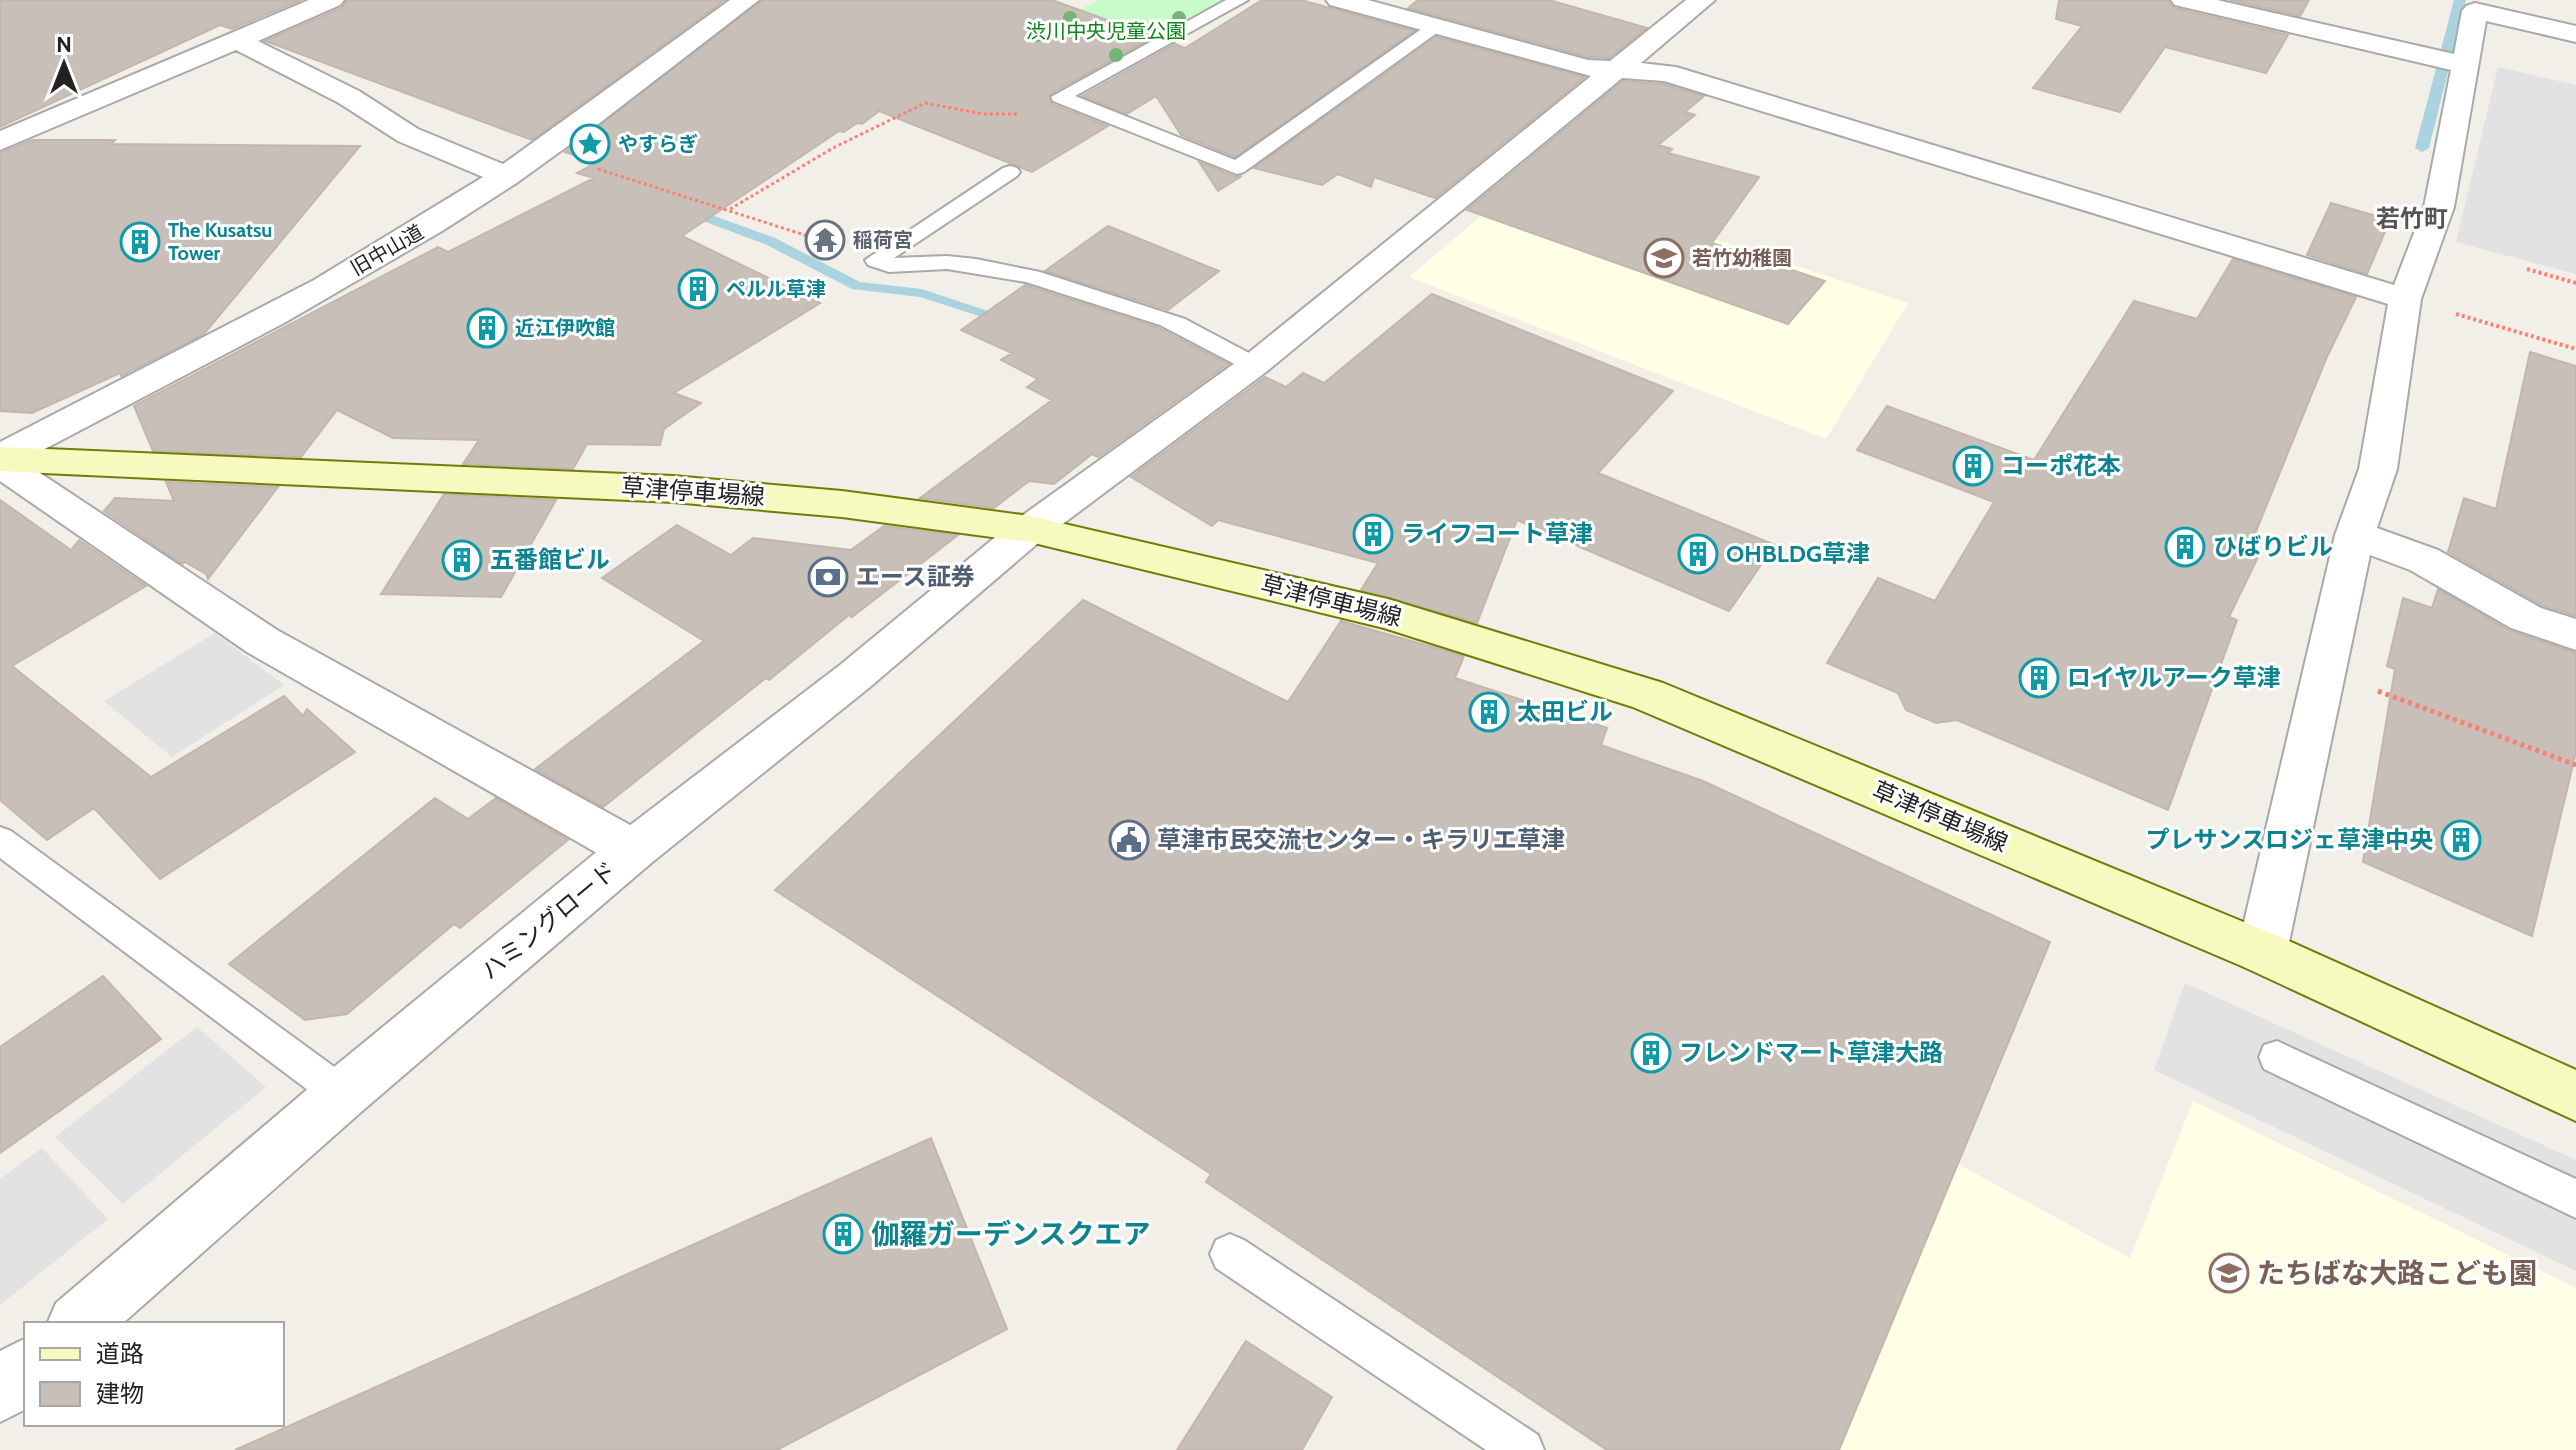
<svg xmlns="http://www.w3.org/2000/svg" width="2576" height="1450" font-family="Cabin,'Noto Sans JP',sans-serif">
  <rect width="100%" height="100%" fill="#f2efe9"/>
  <path fill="#ffffe5" d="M1527 177 1908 303 1826 439 1409 277Z
    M2193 1101 2576 1288V1450H1839L1958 1164 2130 1258Z"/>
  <path fill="#c8facc" d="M1098 0H1229L1105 66 1028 37Z"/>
  <path fill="#e2e2e2" d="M2498 67 2576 85V274L2456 242Z
    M215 633 284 685 172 757 104 701Z
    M2185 983 2576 1160V1271L2154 1070Z
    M197 1027 266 1087 123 1204 55 1137Z
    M42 1148 108 1219 0 1305V1179Z"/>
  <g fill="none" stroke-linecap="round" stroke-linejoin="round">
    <path fill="#aad3df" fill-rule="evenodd" d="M2454 0H2466L2429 148 2422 152 2415 148Z
      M684 205 775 238 860 282 922 289 1018 321 1010 326 920 297 852 289 765 244 679 212 677 209Z"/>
  </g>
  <path fill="#c7bfb8" stroke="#c4b6ab" stroke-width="2" d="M0 0H301L232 29 220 25 0 127Z
    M347 0H725L532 140 265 41 341 8Z
    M762 0H1052L1154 37 1050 94 1052 104 1108 126 1032 172 879 111 862 124 857 123 844 132 839 131 682 236 820 303 674 393 701 403 664 429 660 445 587 444 573 469 463 464 479 440 393 438 337 410 301 457 153 451 134 406 438 247 448 252 594 178 577 173 596 163 565 152Z
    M1262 0H1301L1414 31 1235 157 1181 135 1156 96 1127 114 1082 96 1175 44 1185 48Z
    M1418 0H1549L1647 28 1609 58 1588 57 1408 8Z
    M2059 0H2168L2174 8 2288 35 2266 73 2165 47 2120 112 2033 88 2082 26 2056 19Z
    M2230 0H2309L2300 16Z
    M1436 37 1585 77 1435 198 1374 177 1371 187 1338 174 1322 185 1254 168Z
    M1623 81 1663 84 1704 96 1685 112 1695 115 1658 145 1672 149 1668 153 1759 177 1712 243 1825 281 1788 324 1467 210Z
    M32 140H115L111 144 360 146 204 334 121 376 120 373 32 413 0 411V153Z
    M1199 162 1236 177 1242 176 1218 191Z
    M2331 203 2390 220 2367 274 2307 255Z
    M1108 226 1219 271 1168 310 1045 271Z
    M2233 259 2356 297 2326 359 2248 551 2259 555 2229 617 2237 620 2168 810 1957 720 1936 723 1906 710 1898 693 1827 663 1878 578 1935 601 1994 502 1857 450 1887 406 2034 460 2134 301 2197 319Z
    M1025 285 1159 328 1228 364 1098 457 1092 454 1054 484 1029 481 994 508 920 498 1052 400 1027 387 1038 379 1001 360 1012 353 961 330Z
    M1432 294 1673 391 1598 473 1775 545 1729 611 1517 520 1477 623 1361 590 1378 563 1218 520 1212 526 1131 477 1265 377 1286 387 1303 373 1324 383Z
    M2530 352 2576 366V616L2542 605 2448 552 2464 498 2496 509Z
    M166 482 278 487 208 579 206 574 185 562 182 564 104 511 115 498 174 501Z
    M444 494 556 500 501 597 381 594Z
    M0 500 71 550 79 540 146 586 12 666 151 777 284 696 303 716 307 709 355 752 160 879 94 808 47 840 0 800Z
    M677 525 731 555 753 538 851 550 884 526 958 535 852 617 849 615 769 680 766 678 603 807 535 769 704 641 602 578Z
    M2438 589 2510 631 2576 653V752L2532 936 2363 862 2395 669 2387 666 2403 598 2432 608Z
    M1083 600 1288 702 1341 621 1464 656 1455 678 1607 728 1601 745 1703 781 2050 942 1839 1450H1607L1206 1182 1211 1174 775 890Z
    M435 798 468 819 496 798 568 840 460 928 454 924 347 1014 305 1020 229 964Z
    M103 976 161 1039 0 1153V1047Z
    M931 1138 1007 1329 777 1450H235Z
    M1246 1341 1332 1397 1302 1450H1177Z"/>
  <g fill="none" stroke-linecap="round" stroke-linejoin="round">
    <defs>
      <path id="service" d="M1226 0H1248L1075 96 1235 160 1430 23 1436 22 1445 27 1244 172 1237 174 1053 101 1051 97Z
        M1010 166 1017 168 1020 172 1017 176 894 258 947 256 976 259 1040 272 1185 319 1262 360 1266 365 1262 370H1246L1160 325 1026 282 947 269 889 272 868 265 865 260 1003 168Z
        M0 827 11 831 355 1082 360 1094 355 1106 342 1111 329 1106 0 858Z
        M2277 1041 2576 1179V1218L2264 1069 2259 1057 2264 1045Z
        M1230 1234 1244 1240 1538 1435 1544 1450H1486L1216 1268 1210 1254 1216 1240Z"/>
      <path id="minor" d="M309 0H344L340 5 258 41 359 91 418 129 503 164 730 0H759L601 122 518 182 442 231 284 323 22 461 277 630 650 836 657 850 650 864 633 869 616 864 247 652 0 481V442L314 280 483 177 398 141 339 103 236 50 0 150V131Z
        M1326 0H1368L1588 60 1610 61 1686 0H1715L1641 63 1676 67 2394 285 2424 207 2451 70 2175 5 2171 0H2217L2454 54 2462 11 2466 6 2475 3 2576 26V42L2486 21 2454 207 2421 299 2397 469 2377 528 2438 550 2541 608 2576 619V650L2511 628 2410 570 2370 555 2287 952 2280 967 2262 974 2244 967 2237 952 2335 535 2359 469 2388 304 1664 81 1622 78 1266 372 1044 538 1030 542 1016 538 1011 529 1016 520 1242 358 1591 76 1330 5Z"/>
      <path id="tertiary" d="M1030 516 1044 520 1049 529 1044 538 870 687 650 864 361 1112 122 1324H47L56 1303 323 1076 616 836 840 665 1016 520Z
        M26 1338V1409L0 1422V1351Z"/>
      <path id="secondary" d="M0 447 673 476 842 491 1030 516 1388 599 1663 683 2280 937 2576 1070V1121L2244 967 1633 707 1384 628 1030 542 842 517 673 502 0 471Z"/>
    </defs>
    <use href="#service" stroke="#a9a9a9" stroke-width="4"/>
    <use href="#minor" stroke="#a9a9a9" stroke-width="4"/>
    <use href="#tertiary" stroke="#a9a9a9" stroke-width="4"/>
    <use href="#secondary" stroke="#707d05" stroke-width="4"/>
    <path stroke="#fa8072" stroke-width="3" stroke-dasharray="3 3" stroke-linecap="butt" d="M598 169 836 245
      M730 209 833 148 925 103 983 114H1018"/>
    <path stroke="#fa8072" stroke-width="4" stroke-dasharray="3 3" stroke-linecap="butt" d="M2527 269 2576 283
      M2456 314 2576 349"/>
    <path stroke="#fa8072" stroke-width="5" stroke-dasharray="4 4" stroke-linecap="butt" d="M2378 691 2576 765"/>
    <use href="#service" fill="#fff" fill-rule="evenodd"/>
    <use href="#minor" fill="#fff" fill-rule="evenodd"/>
    <use href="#tertiary" fill="#fff" fill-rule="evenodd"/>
    <use href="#secondary" fill="#f7fabf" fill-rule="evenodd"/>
  </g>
  <g fill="#74b475">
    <circle cx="1070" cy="18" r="7"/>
    <circle cx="1179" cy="18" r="7"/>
    <circle cx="1038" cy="35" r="7"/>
    <circle cx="1116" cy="55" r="7"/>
  </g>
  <defs>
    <symbol id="sight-ring" viewBox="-11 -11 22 22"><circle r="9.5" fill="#fff" stroke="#0f9aa8" stroke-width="1.5"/><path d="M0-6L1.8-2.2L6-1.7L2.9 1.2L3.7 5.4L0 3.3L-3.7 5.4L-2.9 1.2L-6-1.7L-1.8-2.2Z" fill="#0f9aa8"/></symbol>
    <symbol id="temple-ring" viewBox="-11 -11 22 22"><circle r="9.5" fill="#fff" stroke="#6b7280" stroke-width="1.5"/><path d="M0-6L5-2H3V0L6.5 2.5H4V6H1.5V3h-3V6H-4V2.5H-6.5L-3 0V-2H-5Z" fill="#6b7280"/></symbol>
    <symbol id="building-ring" viewBox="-11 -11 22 22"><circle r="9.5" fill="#fff" stroke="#0f9aa8" stroke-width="1.5"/><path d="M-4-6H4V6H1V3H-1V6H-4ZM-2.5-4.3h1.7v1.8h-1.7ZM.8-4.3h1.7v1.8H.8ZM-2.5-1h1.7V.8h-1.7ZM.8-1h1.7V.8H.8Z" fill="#0f9aa8"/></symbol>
    <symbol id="school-ring" viewBox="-11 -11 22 22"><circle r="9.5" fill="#fff" stroke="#8d6e63" stroke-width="1.5"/><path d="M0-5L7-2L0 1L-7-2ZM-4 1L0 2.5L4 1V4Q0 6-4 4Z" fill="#8d6e63"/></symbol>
    <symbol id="bank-ring" viewBox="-11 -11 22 22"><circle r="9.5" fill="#fff" stroke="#5c6f8a" stroke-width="1.5"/><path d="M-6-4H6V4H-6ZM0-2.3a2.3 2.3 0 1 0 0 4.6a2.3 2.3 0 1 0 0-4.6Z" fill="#5c6f8a"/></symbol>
    <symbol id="civic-ring" viewBox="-11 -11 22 22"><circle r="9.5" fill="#fff" stroke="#5c6f8a" stroke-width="1.5"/><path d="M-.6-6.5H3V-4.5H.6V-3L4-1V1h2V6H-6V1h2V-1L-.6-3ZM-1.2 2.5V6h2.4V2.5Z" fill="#5c6f8a"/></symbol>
  </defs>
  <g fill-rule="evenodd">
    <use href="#sight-ring" x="568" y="122" width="44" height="44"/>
    <use href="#temple-ring" x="803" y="218" width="44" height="44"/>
    <use href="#building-ring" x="118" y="220" width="44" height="44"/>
    <use href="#school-ring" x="1642" y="236" width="44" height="44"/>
    <use href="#building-ring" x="676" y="267" width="44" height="44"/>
    <use href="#building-ring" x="465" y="306" width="44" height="44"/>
    <use href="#building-ring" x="1951" y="444" width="44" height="44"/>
    <use href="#building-ring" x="1351" y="512" width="44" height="44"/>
    <use href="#building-ring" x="2163" y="525" width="44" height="44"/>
    <use href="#building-ring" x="1676" y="532" width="44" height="44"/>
    <use href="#building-ring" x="440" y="538" width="44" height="44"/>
    <use href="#bank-ring" x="806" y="555" width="44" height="44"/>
    <use href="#building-ring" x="2017" y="656" width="44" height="44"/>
    <use href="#building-ring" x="1467" y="690" width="44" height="44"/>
    <use href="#civic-ring" x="1107" y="818" width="44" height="44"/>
    <use href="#building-ring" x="2439" y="818" width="44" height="44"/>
    <use href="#building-ring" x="1629" y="1031" width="44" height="44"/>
    <use href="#building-ring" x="821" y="1212" width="44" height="44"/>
    <use href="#school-ring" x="2207" y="1251" width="44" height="44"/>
  </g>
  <g text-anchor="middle" stroke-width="6" stroke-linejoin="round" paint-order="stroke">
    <g font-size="20" fill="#0c8416" stroke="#fff">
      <text x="1106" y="38">渋川中央児童公園</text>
    </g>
    <g font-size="20" font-weight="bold" fill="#0d838f" stroke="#fff" text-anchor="start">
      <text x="618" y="151">やすらぎ</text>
      <text x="168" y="237">The Kusatsu<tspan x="168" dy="23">Tower</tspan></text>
      <text x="726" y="296">ペルル草津</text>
      <text x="515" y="335">近江伊吹館</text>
    </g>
    <g font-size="20" font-weight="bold" fill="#5b616d" stroke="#fff" text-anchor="start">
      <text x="853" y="247">稲荷宮</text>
    </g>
    <g font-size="20" fill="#222" stroke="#fff">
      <text transform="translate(387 250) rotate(-30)" y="7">旧中山道</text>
    </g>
    <g font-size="20" font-weight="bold" fill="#785e54" stroke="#fff" text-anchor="start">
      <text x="1692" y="265">若竹幼稚園</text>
    </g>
    <g font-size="24" font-weight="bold" fill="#555" stroke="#fff">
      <text x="2412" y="227">若竹町</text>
    </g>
    <g font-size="24" font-weight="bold" fill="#0d838f" stroke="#fff" text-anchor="start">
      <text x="2001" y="474">コーポ花本</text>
      <text x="1401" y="542">ライフコート草津</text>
      <text x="2213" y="555">ひばりビル</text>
      <text x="1726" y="562">OHBLDG草津</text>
      <text x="490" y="568">五番館ビル</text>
      <text x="2067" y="686">ロイヤルアーク草津</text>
      <text x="1517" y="720">太田ビル</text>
      <text x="2433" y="848" text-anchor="end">プレサンスロジェ草津中央</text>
      <text x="1679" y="1061">フレンドマート草津大路</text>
    </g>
    <g font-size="24" fill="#222" stroke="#fff">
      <text transform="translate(693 492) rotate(4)" y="8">草津停車場線</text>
      <text transform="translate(1331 601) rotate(14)" y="8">草津停車場線</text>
      <text transform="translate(1940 817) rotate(23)" y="8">草津停車場線</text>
      <text transform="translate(549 921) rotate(-40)" y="8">ハミングロード</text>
    </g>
    <g font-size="24" font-weight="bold" fill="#4e5e75" stroke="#fff" text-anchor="start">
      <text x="856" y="585">エース証券</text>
      <text x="1157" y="848">草津市民交流センター・キラリエ草津</text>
    </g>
    <g font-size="28" font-weight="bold" fill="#0d838f" stroke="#fff" text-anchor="start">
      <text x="871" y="1244">伽羅ガーデンスクエア</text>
    </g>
    <g font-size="28" font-weight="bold" fill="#785e54" stroke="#fff" text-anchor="start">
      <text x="2257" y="1283">たちばな大路こども園</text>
    </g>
  </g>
  <rect x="24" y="1322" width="260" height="104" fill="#ffffff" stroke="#a7a7a7" stroke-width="2"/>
  <rect x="40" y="1348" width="40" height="12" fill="#f7fabf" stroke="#a7a7a7" stroke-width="2"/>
  <text x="96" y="1362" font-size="24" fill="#222222">道路</text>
  <rect x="40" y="1382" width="40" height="24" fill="#c7bfb8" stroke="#a7a7a7" stroke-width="2"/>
  <text x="96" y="1402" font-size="24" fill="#222222">建物</text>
  <g transform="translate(64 64)" stroke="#ffffff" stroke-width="6" paint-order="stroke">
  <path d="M0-6L14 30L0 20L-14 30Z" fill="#222222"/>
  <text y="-12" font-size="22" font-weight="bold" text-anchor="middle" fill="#222222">N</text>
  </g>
</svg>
